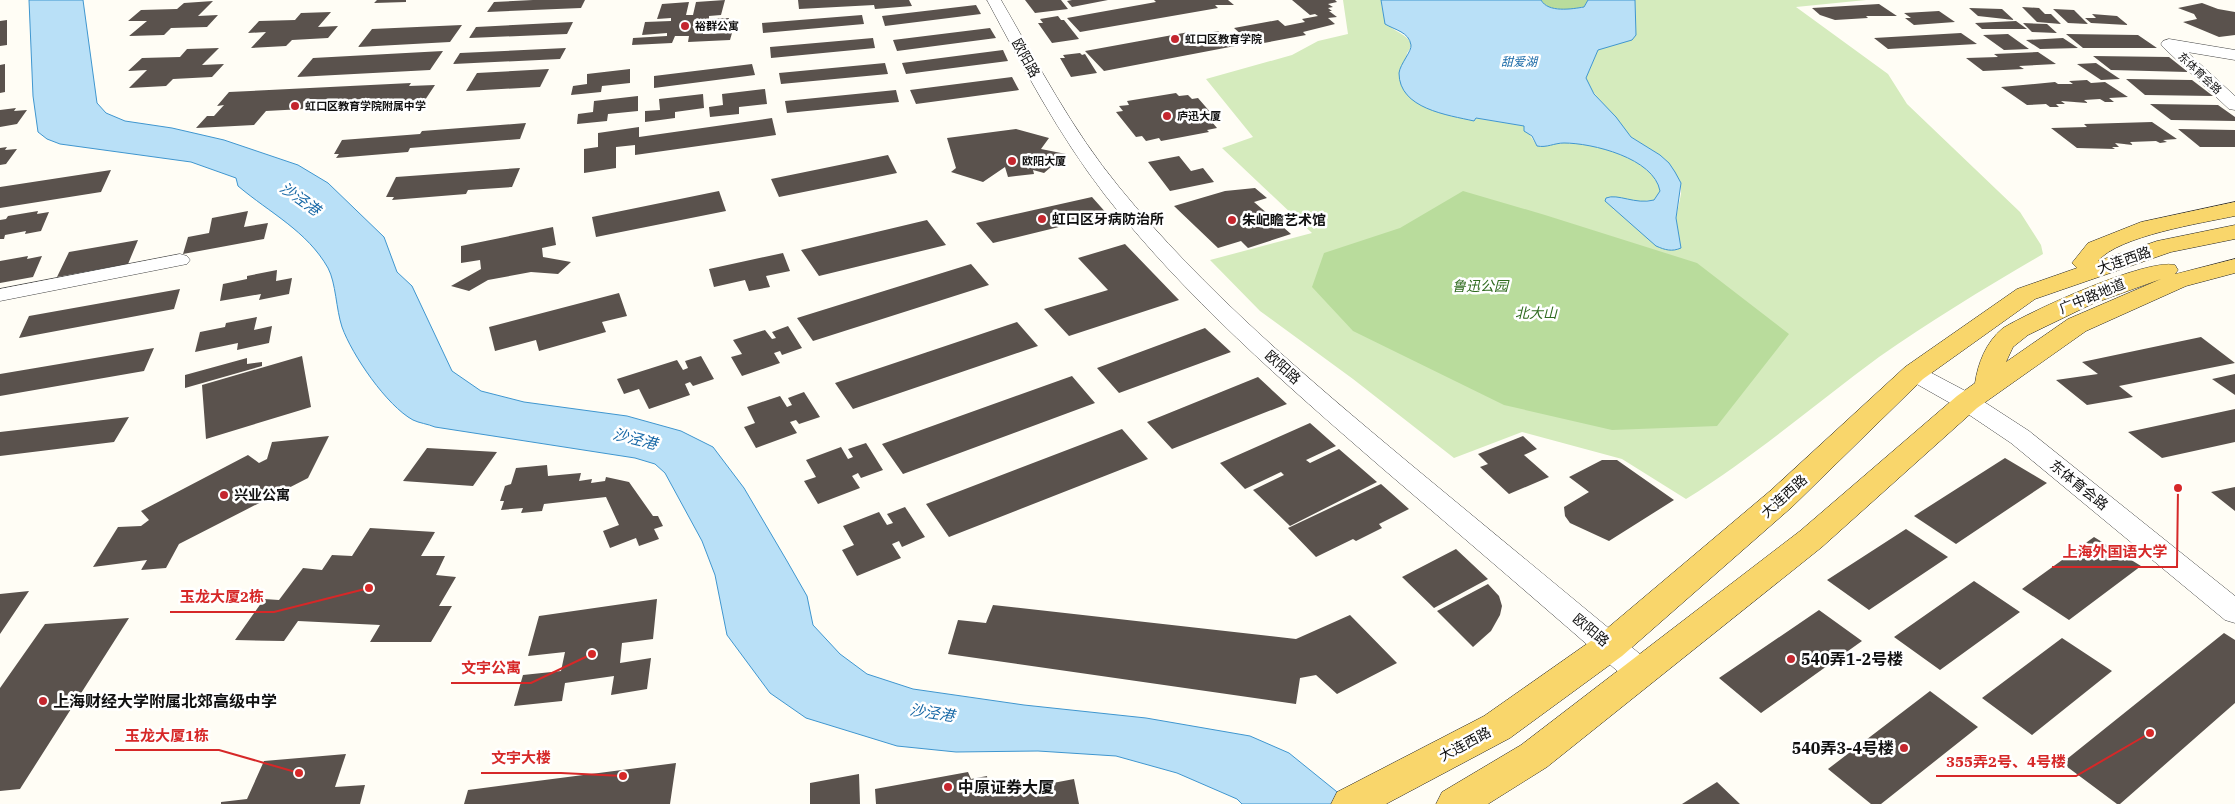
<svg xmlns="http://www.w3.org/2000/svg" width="2235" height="804" font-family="'IBM Plex Serif','Noto Sans SC',serif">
  <rect width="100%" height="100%" fill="#fffdf5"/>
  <path fill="#d5ebbd" d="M1343 0H1381C1382 10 1383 17 1390 26 1395 33 1420 38 1407 53L1403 88 1413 100 1475 118 1524 126 1537 146C1547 148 1554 143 1564 143 1593 143 1654 158 1660 191L1654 200 1635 202 1613 209 1681 248 1676 218 1681 194V183L1669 163 1660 155 1631 137 1589 87 1586 78 1598 50 1636 35 1635 0H1866L1796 7 1888 74 1907 104 2020 212 2041 245 2043 254C1988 286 1932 320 1879 357 1815 404 1754 457 1686 499L1622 459 1522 432 1454 458 1353 379 1260 311 1210 260 1312 233 1222 148 1253 137 1206 79 1292 55 1318 41 1348 34Z"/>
  <path fill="#b9dc9c" d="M1541 0H1588L1584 7C1572 9 1548 13 1541 0Z
    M1463 191 1545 215 1697 263 1789 334 1717 426 1612 430 1504 405 1353 331 1312 287 1324 253 1400 228Z"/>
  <path fill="#b9e0f7" stroke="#3f96cf" d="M29 0H83L97 103 106 113 125 121 172 128 224 140 298 165 328 183 384 237 397 272 412 286 452 371 481 391 524 402 627 416 681 431 713 447 744 488 787 561 807 596 813 625 840 654 867 674 913 689 1024 705 1146 718 1250 736 1289 753 1352 804H1242L1237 799 1177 773 1116 756 1038 751 956 752 897 746 806 718 770 693 727 635 715 575 702 541 665 473 655 464 635 458 435 427C428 424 419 423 413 420 387 406 352 355 342 327 336 309 336 283 328 268 307 231 270 213 238 186L236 178 191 162 60 144 47 139 38 132 33 96Z
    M1381 0H1541C1548 13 1572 9 1584 7L1588 0H1635L1636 35 1632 40 1598 50 1586 78 1594 94 1616 117 1631 137 1660 155 1669 163 1675 172 1681 183 1676 218 1681 248C1672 252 1665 250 1656 246L1605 201 1606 198C1618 193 1635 205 1654 200L1660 191C1654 158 1592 143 1564 143 1554 143 1547 148 1537 146L1532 136 1524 131V126L1476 118 1474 121C1448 115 1399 109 1399 73 1400 64 1412 51 1411 45 1409 32 1395 30 1385 24Z"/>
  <path fill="#5a524d" d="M377 0H406V2L374 3Z
    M533 0H585L581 8 487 12 494 2Z
    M725 0 721 15 709 16V19L729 18 726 29 703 31V34L732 33 730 40 688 42 689 36H675L672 43 632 45 633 38 667 36V33L642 35 645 22 671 21V18L657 19 662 4 689 2 686 15H693L696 2Z
    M798 0H909L912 6 875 9 874 5 799 9Z
    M1025 0H1061L1068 9 1035 13Z
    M1108 0 1072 7 1067 1 1072 0Z
    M1154 0H1228L1234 5H1215L1218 8 1080 32 1067 18 1156 2Z
    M1292 0H1335L1337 2 1328 4 1333 7 1328 8 1332 11H1329L1337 17 1328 18 1335 24 1303 32 1306 35 1253 45 1234 28 1278 20 1285 26 1305 22 1302 19 1318 16 1315 14 1310 15Z
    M213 1 198 16 218 15 207 27 171 28 164 35 129 36 147 21H128L141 10 177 9 184 3Z
    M2202 3 2218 9 2235 12V35L2219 37 2183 22 2197 19 2194 14 2178 8Z
    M1879 4 1897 16H1866L1868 18 1835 20 1820 15 1812 8Z
    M976 5 981 14 885 26 882 16Z
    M2022 7 2039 8 2045 14H2051L2061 24 2037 22Z
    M1969 8 2002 9 2014 20 1978 16Z
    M2053 9 2074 10 2088 24 2068 23Z
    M1939 11 1955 22 1914 25 1905 18H1911L1904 13Z
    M331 12 318 27 338 26 328 38 292 40 286 46 251 48 266 32 248 33 259 21 295 20 301 13Z
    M2092 14 2117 16 2128 25 2091 23 2085 18H2096Z
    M862 15 864 24 763 33 762 23Z
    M1058 16 1061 20H1064L1079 39 1052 43 1038 23H1043L1040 19Z
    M7 20V45L0 46V21Z
    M2016 21 2027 29H1982L1975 23Z
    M573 22 567 34 469 38 476 27Z
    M2023 23 2047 24 2057 33 2032 32Z
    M462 25 450 42 358 47 372 29Z
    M990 28 996 38 897 51 893 40Z
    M1218 31 1235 46 1104 71 1085 51 1189 32 1193 36Z
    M1961 33 1977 44 1888 49 1874 38Z
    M2008 34 2029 49 2004 50 1983 35Z
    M2066 34 2138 35 2157 48H2083Z
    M873 38 875 48 771 58 770 47Z
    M2063 38 2078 48 2040 49 2026 40Z
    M219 48 202 65 224 64 212 77 173 79 166 86 129 88 147 70 128 71 142 58 180 57 187 49Z
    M566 48 560 59 453 64 460 53Z
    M1003 50 1008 61 906 74 902 63Z
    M443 51 430 70 297 77 313 58Z
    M2038 52 2056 64 2019 66 2024 69 1983 71 1966 58 1998 57 1994 54Z
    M1080 53 1082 55 1085 54 1097 73 1071 77 1060 58H1065L1063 55Z
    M2093 56 2169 57 2188 72 2111 70Z
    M885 63 888 74 781 84 779 73Z
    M2096 63 2120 79 2101 80 2077 64Z
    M5 64V92L0 93V65Z
    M752 64 755 75 654 88V76Z
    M549 69 540 87 466 91 477 73Z
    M630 69V83L602 86 601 92 571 95 573 86 587 84V74Z
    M1012 77 1019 90 916 104 910 90Z
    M2126 79 2192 80 2213 96 2145 95Z
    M2087 80 2091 83 2105 82 2128 97 2109 98 2114 102H2105L2100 99 2084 100 2088 103 2061 101 2065 104H2056L2059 107H2050L2046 104 2027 105 2001 87 2055 82 2058 84H2073L2069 81Z
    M411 83 409 86 435 85 425 100 398 102 396 104 266 111 254 125 196 128 207 116H214L224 105 217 106 229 92Z
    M765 89 767 104 739 107V114L710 117 709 107 723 105 722 94Z
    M896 90 899 102 787 113 785 101Z
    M1176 93 1179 96 1188 95 1192 99 1198 98 1218 121 1212 122 1217 128 1207 130 1209 132 1161 141 1159 138 1146 141 1142 136 1136 137 1116 112 1123 111 1119 106 1129 105 1127 101Z
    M703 94 704 108 675 112V118L645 122V111L660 110 659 99Z
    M638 96V111L608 114 607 121 577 124 578 114 593 112 594 101Z
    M2150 104 2218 105 2235 117V121L2171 120Z
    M16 108 14 111 27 110 17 124 0 127V110Z
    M772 118 776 135 635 155V145L616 147V168L584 173V149L598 147V133L639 127V137Z
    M2152 122 2177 139 2163 140 2167 142 2160 143 2156 141 2130 142 2133 145 2115 143 2119 147H2112L2115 149 2077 148 2051 128 2087 127 2084 124Z
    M526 123 520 139 410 148 408 152 336 158 339 154H334L342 140 420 134 422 131Z
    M1016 129 1049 138 1041 149 1066 154 1044 173 1033 170 1034 174 1008 177 1005 167 983 182 951 172 956 168 947 138Z
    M2178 129 2235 130V147H2200Z
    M7 147 5 150 17 149 6 164 0 165V148Z
    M888 155 897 173 779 197 771 179Z
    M1179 156 1191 171 1203 168 1214 182 1170 191 1148 162Z
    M520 168 512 187 468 190 466 194 392 200 394 197H386L396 177Z
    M111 170 101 192 0 208V187Z
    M1255 188 1267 198 1254 202 1291 234 1248 248 1241 241 1218 248 1174 206 1225 191Z
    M719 191 726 211 596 237 592 217Z
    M1092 197 1108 215 993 243 976 223Z
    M38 211 37 214 49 212 41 231 25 234 26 231 5 235 4 239H0V220L6 219 8 216Z
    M248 211 244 227 268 223 264 239 183 254 188 237 209 233 212 218Z
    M927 220 946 245 819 276 801 250Z
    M553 227 556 245 542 248 543 257 571 262 558 274 531 272 488 280 469 291 451 286 481 269 480 260 461 263V246Z
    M138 240 128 264 57 277 69 252Z
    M1125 244 1179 300 1069 336 1044 309 1108 290 1078 258Z
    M783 253 790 271 766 276 770 287 749 291 745 280 714 287 709 269Z
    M28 256 27 259 42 256 33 277 0 283V261Z
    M971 264 989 285 813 341 797 318Z
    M277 270 276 281 292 278 289 294 259 300 261 294 220 301 223 284 247 279V276Z
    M180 289 174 309 19 338 29 316Z
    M619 293 627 316 602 322 606 332 539 351 536 340 495 351 489 327Z
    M257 317 254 330 272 326 269 343 237 350 238 343 195 352 200 332 225 327 226 323Z
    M1017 322 1038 346 853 409 835 383Z
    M788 326 802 348 782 355 780 351 774 353 780 363 742 376 731 357 742 354 733 340 765 330 772 339 776 338 772 332Z
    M1205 328 1231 352 1119 393 1097 368Z
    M2201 337 2235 363 2119 386 2133 397 2087 405 2056 380 2098 374 2082 362Z
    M154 348 144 371 0 396V374Z
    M302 356 311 407 206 439 202 385Z
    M701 356 714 379 693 386 690 382 685 384 690 395 649 409 639 389 624 394 617 379 677 360 683 370 688 368 685 361Z
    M247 358V364L262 362V366L185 388V375Z
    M2235 374V395L2212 379Z
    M1072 376 1095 403 903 474 882 444Z
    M1258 377 1287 404 1172 449 1147 422Z
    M804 392 820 417 799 424 796 420 790 422 797 433 756 448 744 427 755 423 747 407 780 396 787 407 792 405 788 398Z
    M2235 409V442L2162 458 2128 432Z
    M129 417 114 442 0 456V432Z
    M1310 423 1336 446 1306 460 1310 463 1339 449 1377 482 1290 526 1253 490 1284 475 1281 472 1245 489 1220 463Z
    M1122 429 1148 459 949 537 926 504Z
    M329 436 308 478 179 544 166 568 141 570 147 560 93 567 118 527 141 526 149 520 141 511 248 455 259 463 267 459 272 442Z
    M1523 436 1537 449 1524 455 1549 477 1509 494 1480 467 1488 464 1478 454Z
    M866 443 883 470 861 478 858 473 852 476 860 488 818 504 804 481 816 477 806 460 841 447 848 459 853 457 848 449Z
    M427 448 497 452 473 486 403 481Z
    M2005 458 2047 483 1956 544 1914 516Z
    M1602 460H1617L1674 500 1609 541 1570 523 1565 516 1564 507 1589 492 1569 477Z
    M547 465 548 476 581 473 579 481 592 479 591 483 605 481 606 477 629 482 653 516H658L663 526 654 529 659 539 639 546 636 538 610 548 603 531 619 525 606 497 544 504 542 511 521 513 523 508 501 510 504 501H500L505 486 511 484 516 468Z
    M1381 484 1409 509 1379 524 1382 528 1356 541 1353 539 1316 557 1288 528Z
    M2235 487V511L2211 492Z
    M905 507 925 537 902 547 899 541 892 544 901 558 857 576 842 550 854 545 843 526 879 512 887 525 893 523 887 514Z
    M370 528 435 532 421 556H445L436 575 456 577 439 606H452L431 642H370L380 625 298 621 284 641 235 640 264 599 279 600 303 568 322 570 332 555 352 556Z
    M1906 529 1948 557 1869 610 1827 580Z
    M2094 537 2141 566 2069 620 2022 589Z
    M1456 549 1488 579 1434 608 1402 577Z
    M1974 581 2020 612 1940 670 1894 637Z
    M1488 584 1499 596 1502 606 1500 615 1491 631 1473 647 1437 611Z
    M29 591 0 634V594Z
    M657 599 653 639 622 643 620 663 651 658 647 689 611 695 614 676 565 683 562 701 514 706 523 675 561 671 565 652 528 656 539 616Z
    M993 605 1296 639 1350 615 1397 663 1337 694 1316 675 1300 678 1296 704 948 654 958 620 986 623Z
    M1819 610 1862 641 1761 713 1719 678Z
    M129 618 20 789 0 791V688L45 624Z
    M2224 633 2235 640V703L2120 804H2117L2062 763Z
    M2062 638 2112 671 2032 735 1982 698Z
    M1930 691 1978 727 1881 804H1871L1828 769Z
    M346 754 335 787 365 785 360 804H221V802L247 799 264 761Z
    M676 763 670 804H464L468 790Z
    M968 772 971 779 987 776 988 785 1006 782 1011 791 1074 779 1079 804H876L875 789Z
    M859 774 860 804H810V783Z
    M1717 782 1740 804H1682Z"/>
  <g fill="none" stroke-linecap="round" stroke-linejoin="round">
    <defs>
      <path id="minor" d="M987 0H1001C1038 64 1072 130 1119 187 1204 291 1306 377 1409 463 1490 530 1571 597 1652 664L1656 673 1652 682 1641 685 1630 682C1548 610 1465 539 1382 468 1284 383 1185 297 1105 195 1058 134 1023 67 987 0Z
        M2169 39 2235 50V60L2187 52 2235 96V110L2229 109 2163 47 2161 44 2163 41Z
        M180 254 187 256 190 260 187 264 0 301V289Z
        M1914 366 1922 368 1975 396 2029 431 2235 596V623L2225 620 2011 443 1959 408 1906 378 1902 373 1906 368Z"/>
      <path id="major" d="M2235 202V216C2202 223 2118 236 2098 261L2157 241 2235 225V239L2171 252 2035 299 1923 379 1792 507 1622 656 1510 738 1386 804H1331L1337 792 1484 716 1598 636 1770 491 1905 367 2017 289 2077 268 2072 263 2088 243 2141 222Z
        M2235 259V273L2186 286 2086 331 1977 408 1822 547 1547 767 1488 804H1436L1442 792 1521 745 1800 531 1957 396 1975 383C1978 363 1986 342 2003 328 2031 311 2146 258 2175 265L2178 270 2175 274ZM2161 279 2068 319 2006 362 2013 347 2028 335 2092 304Z"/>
    </defs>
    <use href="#minor" stroke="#444" stroke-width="1"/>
    <use href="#major" stroke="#222" stroke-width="1"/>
    <use href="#minor" fill="#fff" fill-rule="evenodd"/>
    <use href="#major" fill="#f9d66b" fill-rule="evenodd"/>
  </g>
  <g fill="#c4262e" stroke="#fff" stroke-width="2">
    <circle cx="685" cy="26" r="5"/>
    <circle cx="1175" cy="39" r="5"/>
    <circle cx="295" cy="106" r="5"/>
    <circle cx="1167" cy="116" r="5"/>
    <circle cx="1012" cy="161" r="5"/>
    <circle cx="1042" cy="219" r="5"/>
    <circle cx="1232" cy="220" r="5"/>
    <circle cx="224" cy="495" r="5"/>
    <circle cx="1791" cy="659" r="5"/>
    <circle cx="43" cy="701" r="5"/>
    <circle cx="1904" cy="748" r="5"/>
    <circle cx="948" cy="787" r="5"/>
  </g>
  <g text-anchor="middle" stroke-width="5" stroke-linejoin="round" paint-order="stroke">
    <g font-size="11" font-weight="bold" fill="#111" stroke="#fff" text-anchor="start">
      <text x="695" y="30">裕群公寓</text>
      <text x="1185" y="43">虹口区教育学院</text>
      <text x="305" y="110">虹口区教育学院附属中学</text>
      <text x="1177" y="120">庐迅大厦</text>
      <text x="1022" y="165">欧阳大厦</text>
    </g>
    <g font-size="11" fill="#111" stroke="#fff">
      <text transform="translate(2200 73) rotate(43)" y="4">东体育会路</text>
    </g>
    <g font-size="12" font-style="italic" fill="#1768a6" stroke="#fff">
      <text x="1519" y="66">甜爱湖</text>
    </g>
    <g font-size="14" fill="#111" stroke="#fff">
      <text transform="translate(1026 58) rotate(61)" y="5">欧阳路</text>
      <text transform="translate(2124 260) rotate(-19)" y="5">大连西路</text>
      <text transform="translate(2092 296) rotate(-22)" y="5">广中路地道</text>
      <text transform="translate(1283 367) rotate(42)" y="5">欧阳路</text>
      <text transform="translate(2079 485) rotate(39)" y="5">东体育会路</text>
      <text transform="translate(1784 496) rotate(-42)" y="5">大连西路</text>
      <text transform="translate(1591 630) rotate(40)" y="5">欧阳路</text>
      <text transform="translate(1465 744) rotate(-28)" y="5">大连西路</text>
    </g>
    <g font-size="14" font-weight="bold" fill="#111" stroke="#fff" text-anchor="start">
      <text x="1052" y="224">虹口区牙病防治所</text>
      <text x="1242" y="225">朱屺瞻艺术馆</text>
      <text x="234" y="500">兴业公寓</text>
    </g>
    <g font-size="14" font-style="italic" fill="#2f6b1f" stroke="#fff">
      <text x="1480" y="291">鲁迅公园</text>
      <text x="1536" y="318">北大山</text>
    </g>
    <g font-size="15" font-style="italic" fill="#1768a6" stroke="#fff">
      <text transform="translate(300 199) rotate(35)" y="5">沙泾港</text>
      <text transform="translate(635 439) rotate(14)" y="5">沙泾港</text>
      <text transform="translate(932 713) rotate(9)" y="5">沙泾港</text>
    </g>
    <g font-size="16" font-weight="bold" fill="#111" stroke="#fff" text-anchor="start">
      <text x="1801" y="665">540弄1-2号楼</text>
      <text x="53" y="707">上海财经大学附属北郊高级中学</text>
      <text x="1894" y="754" text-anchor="end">540弄3-4号楼</text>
      <text x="958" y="793">中原证券大厦</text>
    </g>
  </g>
  <path fill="none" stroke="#d62828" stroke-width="2" d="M2178 488L2177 567H2052M369 588L274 612H170M592 654L531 683H451M299 773L219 750H115M623 776L561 773H481M2150 733L2076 776H1936"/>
  <g fill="#d62828" stroke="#fff" stroke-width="2">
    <circle cx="2178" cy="488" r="5"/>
    <circle cx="369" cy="588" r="5"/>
    <circle cx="592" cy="654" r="5"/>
    <circle cx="299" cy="773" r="5"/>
    <circle cx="623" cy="776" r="5"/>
    <circle cx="2150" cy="733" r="5"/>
  </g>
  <g font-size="15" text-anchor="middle" font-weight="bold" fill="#d62828" stroke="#fff" stroke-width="5" stroke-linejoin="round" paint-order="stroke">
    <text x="2115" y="557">上海外国语大学</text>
    <text x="222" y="602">玉龙大厦2栋</text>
    <text x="491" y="673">文宇公寓</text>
    <text x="167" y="741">玉龙大厦1栋</text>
    <text x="521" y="763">文宇大楼</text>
    <text x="2006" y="767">355弄2号、4号楼</text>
  </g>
</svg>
